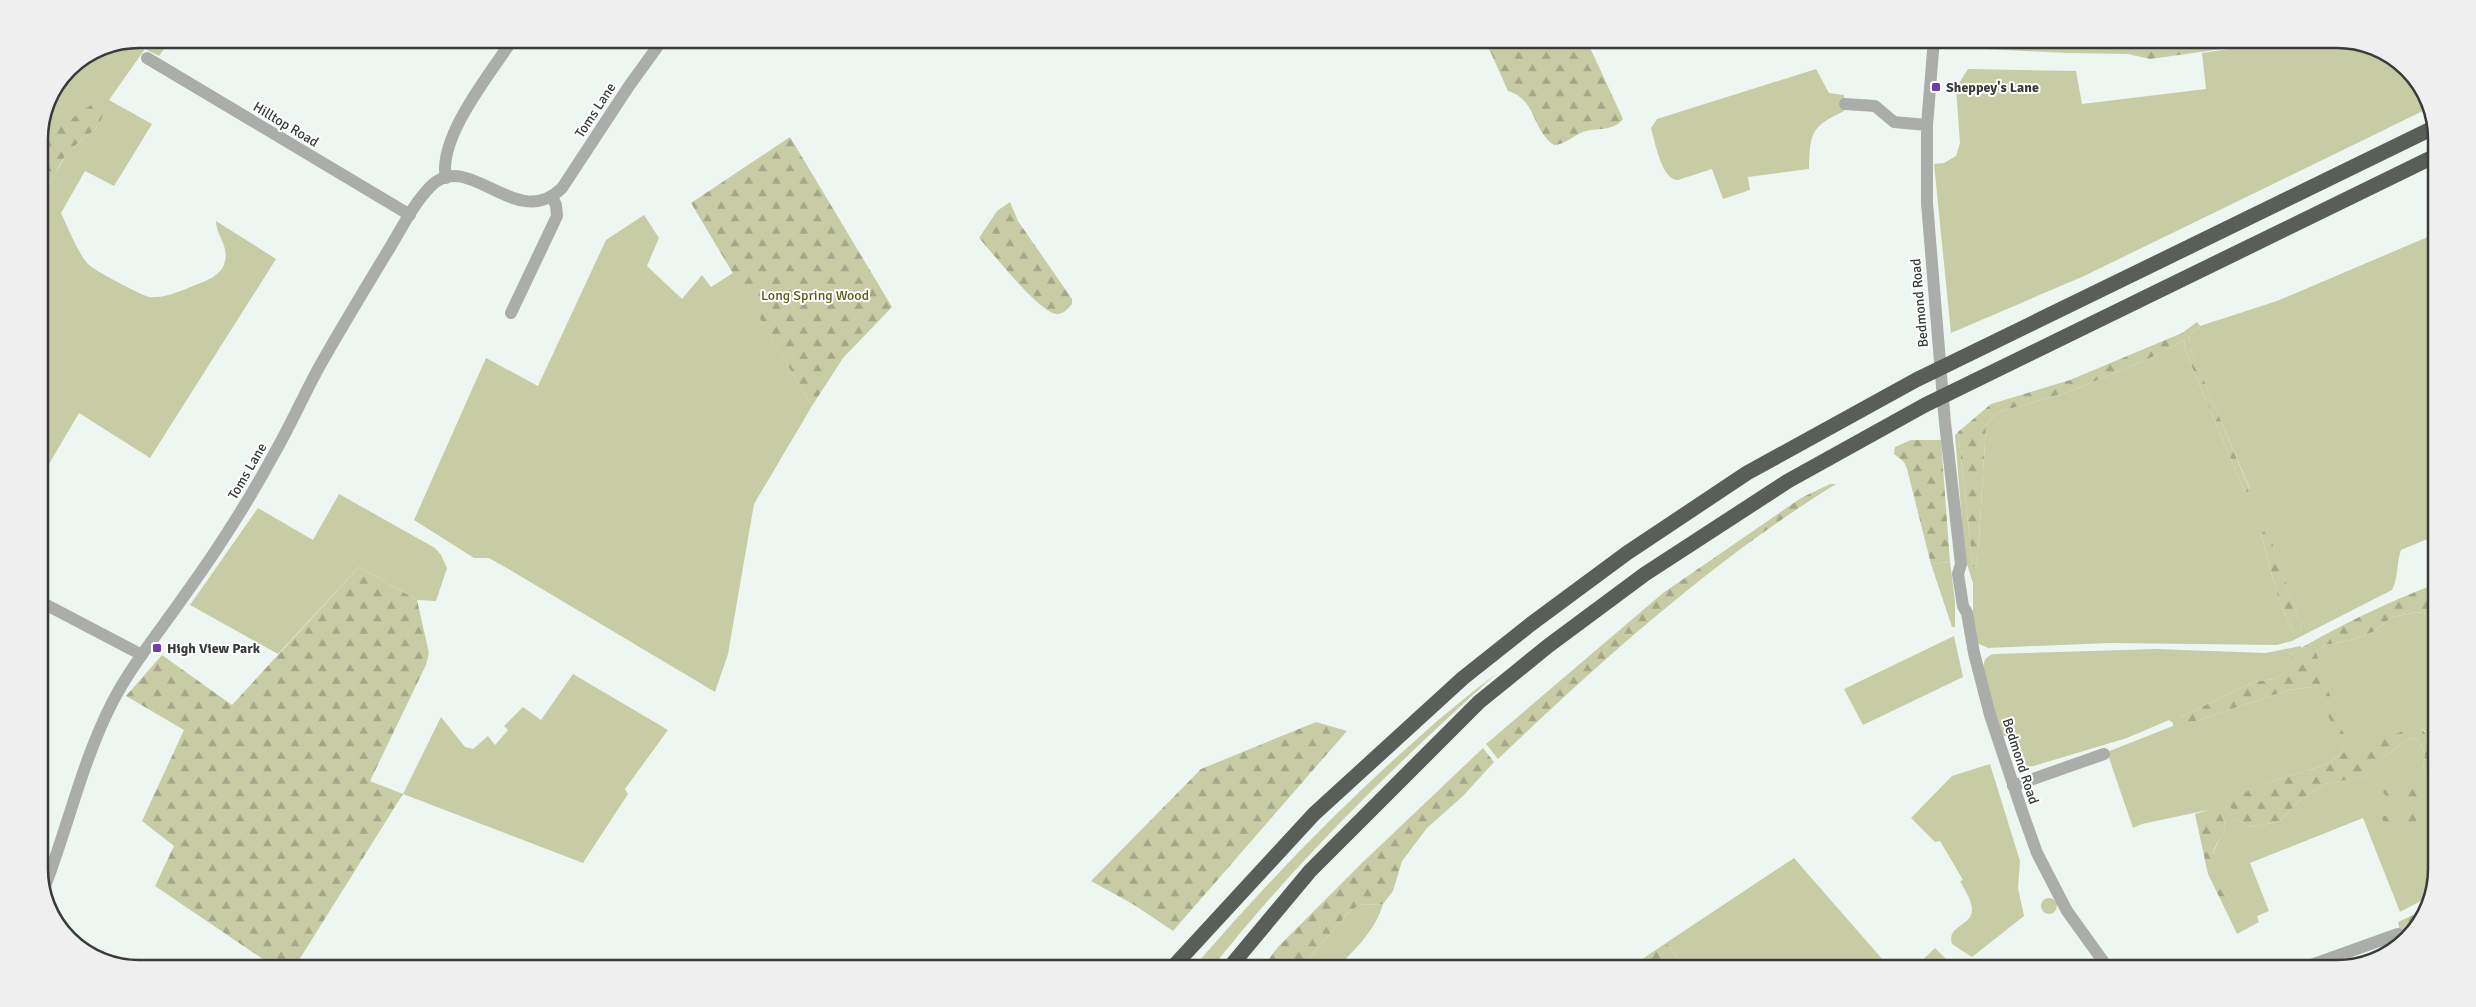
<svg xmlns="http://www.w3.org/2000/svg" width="2476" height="1007" font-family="Signika,sans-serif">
  <defs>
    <pattern id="forest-firs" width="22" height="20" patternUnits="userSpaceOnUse" patternTransform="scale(1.25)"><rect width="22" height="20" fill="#c8cca4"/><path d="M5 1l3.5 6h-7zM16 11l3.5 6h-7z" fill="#a3a787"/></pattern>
  </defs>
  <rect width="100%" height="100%" fill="#eef6f2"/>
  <path fill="#c8cca4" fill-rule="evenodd" d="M139 39H171L159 56 145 49 109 100 152 124 114 186 85 171 61 213C67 226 79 255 88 264 93 270 141 295 149 297 162 299 181 291 193 286 206 281 222 276 225 261 229 246 216 235 216 221L276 259 150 458 79 413 39 481V192L48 185 68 152 97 127 56 130 39 149V132L46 100 68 68 101 46Z
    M1947 39H2128V54L2066 53 1947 47Z
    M2296 39H2337L2375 46 2420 83 2429 108 2084 276 1951 333 1934 164 1944 163 1956 156 1960 143 1956 88 1968 69 2076 71 2082 104 2206 89 2202 53Z
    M1816 69 1829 93 1844 95V111C1811 127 1810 132 1809 169L1748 177 1750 190 1723 199 1712 169 1678 180C1662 181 1655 142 1651 128L1657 119Z
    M644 215 659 238 647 266 682 299 702 275 711 287 733 273 812 406 754 504 728 654 715 692 505 567 489 558H474L414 520 486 358 538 386 606 240Z
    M2437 233V535L2401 550C2396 563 2399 577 2392 590L2292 641 2277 645 2110 643 1988 648 1977 643 1973 624V583L1965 558 1955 435 1958 432 1973 567 1977 568 1986 426 1996 413 2071 391 2148 359 2185 340 2184 346 2187 355 2245 493 2250 489 2195 360 2189 345 2190 334 2200 326 2277 301ZM2267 529 2302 629 2293 633 2278 597 2261 534Z
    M339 494 435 548 441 555 447 568 436 601 417 600 359 567 278 654 190 605 258 508 313 540Z
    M1950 562 1955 601V627H1952L1931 564Z
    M2418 612 2437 616V754L2425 731 2418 726 2353 752 2341 729 2336 731 2344 752 2327 764 2268 783 2235 819 2253 827 2280 821 2300 800 2325 784 2370 775 2383 757 2411 738 2418 740 2425 754 2423 769 2437 793V868L2432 895 2400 912 2363 818 2250 863 2269 911 2257 916 2259 922 2237 934 2228 915 2231 902C2224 889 2209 871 2213 855 2219 832 2234 832 2217 808L2142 824 2133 828 2107 752 2173 726V723L2169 720 2127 738 2020 770 2009 735 2001 737 1983 668C1984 660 1986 656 1994 654L2156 649 2266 653 2300 646 2302 648 2291 654 2296 667 2273 679 2254 682 2180 717V723H2190L2288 690 2312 687 2321 668 2316 652 2325 645 2355 639 2375 631 2392 617Z
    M1954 636 1963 677 1863 725 1844 689Z
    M1497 673C1395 765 1297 860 1212 968H1193C1263 887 1337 809 1418 738 1443 715 1470 694 1497 673Z
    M573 674 668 730 625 789 628 794 583 863 403 794 441 717 465 747 473 749 488 736 495 745 508 730 504 726 523 707 541 720Z
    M1990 764 2020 861 2018 888 2024 916 1972 957 1952 944C1946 925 1974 926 1972 908 1971 899 1964 889 1960 881L1963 880 1940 841 1935 842 1911 818 1952 776Z
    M1794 858 1890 968H1686L1666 943Z
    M2041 906a8 8 0 1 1 16 0a8 8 0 1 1-16 0Z
    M1383 904C1375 931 1356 948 1337 968H1301L1348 913 1359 905Z
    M1935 948 1952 965 1948 968H1914Z"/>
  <path fill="url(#forest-firs)" d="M1482 39H1586L1623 119C1614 131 1598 128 1586 131 1575 134 1565 145 1554 145 1531 129 1537 100 1508 91L1491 53Z
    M2128 39H2296L2150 59 2128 54Z
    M91 105H97L103 109C104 129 82 137 70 151 56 165 57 179 39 192V149L56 130Z
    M790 137 892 307 843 358 812 406 691 203Z
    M1010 202 1018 221 1072 299V304C1068 309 1063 314 1057 314 1039 313 993 253 979 238L997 211Z
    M2197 322 2200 326 2190 334 2189 345 2250 490 2245 493 2187 355 2184 346 2185 340 2148 359 2071 391 1996 413 1986 426 1977 568 1973 567 1958 432 1991 404 2070 380 2182 333Z
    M1911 440H1941L1950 562 1931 564 1907 469 1904 462 1894 454 1895 447Z
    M1830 484H1836C1712 561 1603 659 1498 759L1486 744 1663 593 1801 498Z
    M2267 528 2302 629 2298 633H2293L2278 597 2261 534Z
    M359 567 417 600 429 653 426 665 370 781 403 794 294 968H276L155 886 174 846 142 821 184 730 126 696 162 655 232 705Z
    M2437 583V616L2418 612 2392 617 2375 631 2355 639 2325 645 2316 652 2338 721 2332 723 2312 687 2288 690 2190 723H2180V717L2254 682 2273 679 2295 667 2291 654C2337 626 2387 603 2437 583Z
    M1316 722 1347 731 1173 931 1136 906 1091 881 1201 769Z
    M2418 725C2440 745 2437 766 2437 793L2423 769 2425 754 2418 740 2411 738 2383 757 2371 775 2325 784 2300 800 2280 821 2253 827 2235 819 2228 799 2268 783 2327 764 2344 752 2335 731 2341 728 2353 751Z
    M1483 748 1494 762 1463 796 1427 828 1402 861 1393 891 1383 904 1359 905 1348 913 1301 968H1262L1278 947 1363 862Z
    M2406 783 2417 786C2423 799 2425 806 2420 819L2408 826 2388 828 2383 823 2382 816 2411 815C2414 807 2410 798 2405 793L2386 796 2382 791Z
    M2217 807C2236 836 2215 834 2213 856 2211 873 2224 889 2231 902L2228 915 2208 874 2195 814Z
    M2428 908 2405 937 2402 938 2398 922Z
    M1666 943 1686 968H1629Z"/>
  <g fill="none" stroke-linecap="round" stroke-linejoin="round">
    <path stroke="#abadaa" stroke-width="12" d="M1934 39 1927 125V203L1945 423 1961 564 1958 574 1963 606 1967 613 1974 653 1990 715 2023 814 2037 853 2067 911 2108 968
      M147 58 410 215
      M1845 104 1875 106 1894 122 1927 125
      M446 178C437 138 492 71 513 39
      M511 313 557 216 556 205 552 197
      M39 601 142 655
      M2013 786 2104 754
      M44 889C68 827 82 761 113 701 132 665 159 632 182 599 216 552 247 504 274 454 290 426 303 397 318 369 340 330 363 292 386 254 400 232 412 205 431 186 469 148 516 233 562 188L629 86 663 39
      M2303 968 2398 934"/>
    <path stroke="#5a5e59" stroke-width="15" d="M1172 968 1314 814 1463 678 1531 624 1627 553 1747 473 1916 380 2435 127
      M1229 968 1310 871 1479 702 1548 646 1645 574 1788 481 1925 405 2437 155"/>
  </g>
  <g fill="#713db4" stroke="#fff" stroke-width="2">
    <rect x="1931" y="82" width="10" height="10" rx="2.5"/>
    <rect x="152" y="643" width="10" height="10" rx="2.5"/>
  </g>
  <g text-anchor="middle" stroke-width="4" stroke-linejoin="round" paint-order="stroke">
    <g font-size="14" font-weight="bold" fill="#383b3a" stroke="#fff" text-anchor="start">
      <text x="1946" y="92">Sheppey's Lane</text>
      <text x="167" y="653">High View Park</text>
    </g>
    <g font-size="14" fill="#383b3a" stroke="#fff">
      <text transform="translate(595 110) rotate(-57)" y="5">Toms Lane</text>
      <text transform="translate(286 124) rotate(31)" y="5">Hilltop Road</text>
      <text transform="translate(1919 303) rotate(-95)" y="5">Bedmond Road</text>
      <text transform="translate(247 471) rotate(-60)" y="5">Toms Lane</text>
      <text transform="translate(2021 761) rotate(72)" y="5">Bedmond Road</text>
    </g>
    <g font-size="14" fill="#565a14" stroke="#fff">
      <text x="815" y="300">Long Spring Wood</text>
    </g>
  </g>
  <path d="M0 0H2476V1007H0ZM139 48H2337A91 91 0 0 1 2428 139V869A91 91 0 0 1 2337 960H139A91 91 0 0 1 48 869V139A91 91 0 0 1 139 48Z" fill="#efefef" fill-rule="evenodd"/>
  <path fill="none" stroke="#383b3a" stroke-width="2.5" d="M139 48H2337A91 91 0 0 1 2428 139V869A91 91 0 0 1 2337 960H139A91 91 0 0 1 48 869V139A91 91 0 0 1 139 48Z"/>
</svg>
